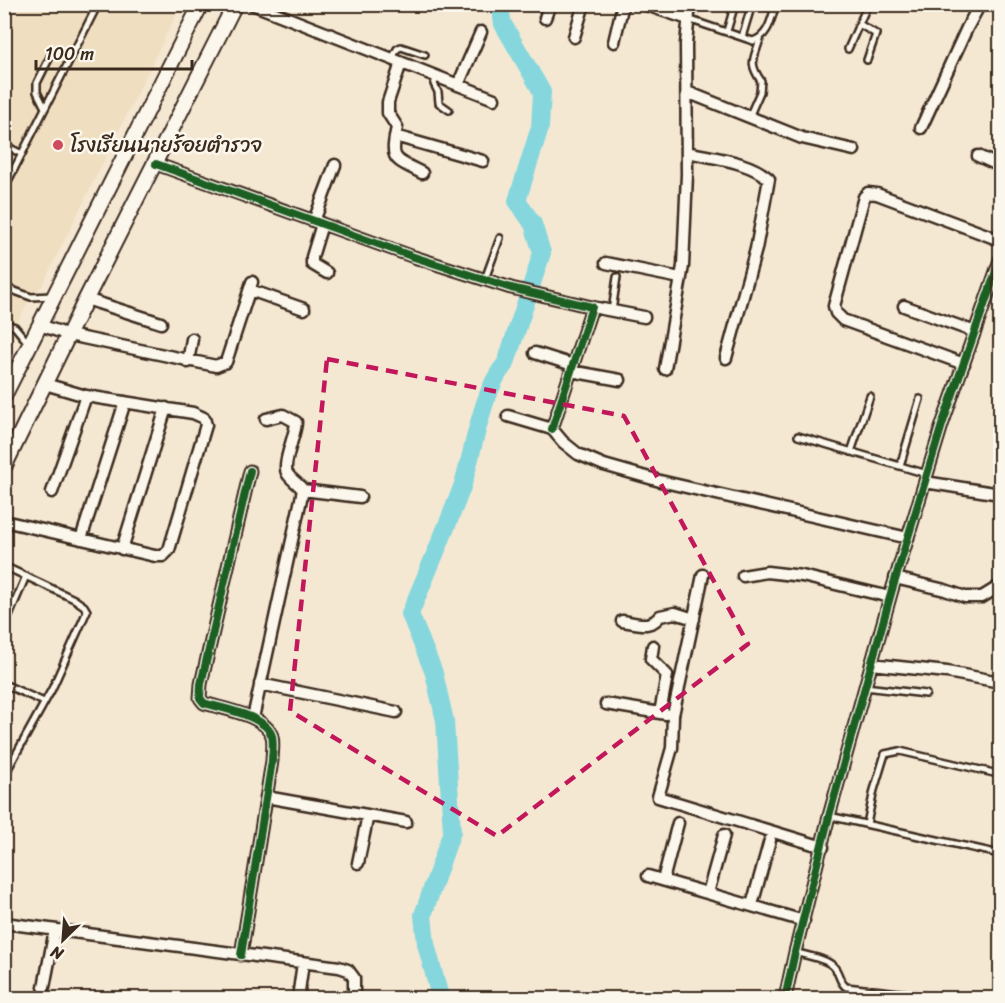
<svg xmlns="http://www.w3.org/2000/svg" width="1005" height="1003" font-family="Sriracha,'Playpen Sans Thai',sans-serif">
  <rect width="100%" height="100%" fill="#f5e8d3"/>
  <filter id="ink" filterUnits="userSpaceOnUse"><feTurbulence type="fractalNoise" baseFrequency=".0167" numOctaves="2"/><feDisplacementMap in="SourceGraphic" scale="12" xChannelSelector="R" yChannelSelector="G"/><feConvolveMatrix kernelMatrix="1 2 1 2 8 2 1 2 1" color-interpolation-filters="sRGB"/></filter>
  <g filter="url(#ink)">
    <path fill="#f0dec1" d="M5 5H181L42 286 31 297 15 327 14 342 5 361Z"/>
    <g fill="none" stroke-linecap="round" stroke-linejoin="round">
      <path stroke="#86d7dd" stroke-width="18" d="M442 998 439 993 426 944 423 915 452 831 445 721 434 673 410 614C427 572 446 530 462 487 474 451 481 391 506 363L542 253 533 224 517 201 540 127 542 92 503 24 499 4"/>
      <defs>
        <path id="service" d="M84 4 95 10
          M688 19 753 41C769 36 771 19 776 4
          M859 24 876 34 867 60
          M727 31 735 4
          M742 37 752 4
          M848 49 868 4
          M392 59 397 49 401 47 425 55
          M437 77 434 84 438 92 439 103 449 110
          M45 108 37 92V83L50 57 55 53H73
          M749 117 760 92 761 81C748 62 754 60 760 39
          M4 145 22 154
          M4 189 98 4
          M485 279 500 238
          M4 287 31 297 52 296
          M612 311 617 277
          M4 323 15 327 29 344
          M798 436 927 474
          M851 452 870 396
          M900 466 920 399
          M4 566 74 599 84 606 87 611 52 689 4 776
          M4 628 26 576
          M4 684 44 702
          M865 687 926 694
          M829 816 1000 854
          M867 824 874 790 885 754 900 751 998 774
          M795 952C806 956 825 958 833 966 840 972 838 981 846 987L945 998"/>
        <path id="minor" d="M252 4 494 99
          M643 4 688 19
          M545 18 550 4
          M574 37 584 4
          M614 42 623 4
          M401 63 388 102V113L397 127C390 161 393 158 422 173
          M458 85 481 32
          M687 92 802 138 854 150
          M921 128 967 28 980 4
          M395 136 483 161
          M687 152C713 158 749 161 769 179L756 249 726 358
          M978 156 1000 166
          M156 164 414 257 511 288 592 307 552 429
          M314 221 335 165
          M322 224 312 257V264L327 273
          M606 263 680 278
          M250 290 304 309
          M86 299 161 323
          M904 306 975 332
          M592 307 644 317
          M40 325 69 335 216 366 226 362 252 282
          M535 353 573 365
          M188 362 192 339
          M964 364 843 320 836 313 834 306 864 197 868 193 877 194 1000 240
          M665 369 683 266 687 174 686 44 690 4
          M571 371 620 380
          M508 416 552 429 563 442 578 454 604 465 660 481 908 538
          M925 482 1000 494
          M303 490 360 497
          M52 492 86 396
          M4 521 155 556H163L169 550 206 425 204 418 193 413 86 396 45 384
          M81 539 125 402
          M122 549 166 408
          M703 575 673 715 672 748 658 797 823 847
          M743 576 767 572 802 576 890 597
          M895 578 945 590 965 597H982L1000 586
          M622 621C637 623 650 629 660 616L675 613 694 619
          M653 646 651 659 667 675 660 713
          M871 664 947 672 1000 682
          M260 684 396 712
          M606 704 666 714
          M253 718 303 490C299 484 290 479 287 473 282 463 296 434 296 422L283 415 266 419
          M266 797 406 822
          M358 863 368 815
          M648 876 804 921
          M663 880 678 823
          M708 893 724 835
          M752 905 770 840
          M4 923 339 967 348 970 354 978V998
          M241 955 272 761C272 753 274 744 272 736 265 715 223 709 204 703L200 698 201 684 250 471
          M44 987 55 930
          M579 997 583 998
          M298 998 303 963
          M785 998 795 952 829 816 892 590 942 425 1000 260"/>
        <path id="tertiary" d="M4 396 201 4
          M4 467 86 299 235 4"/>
      </defs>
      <use href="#service" stroke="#3b2a1e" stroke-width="10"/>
      <use href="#minor" stroke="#3b2a1e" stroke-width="15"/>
      <use href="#tertiary" stroke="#3b2a1e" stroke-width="18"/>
      <use href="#service" stroke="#fbf7ec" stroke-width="5"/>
      <use href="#minor" stroke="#fbf7ec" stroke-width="10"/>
      <use href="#tertiary" stroke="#fbf7ec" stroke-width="14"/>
      <defs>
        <path id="cycleway" d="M156 164 414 257 511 288 592 307 552 429
          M241 955 272 761C272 753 274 744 272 736 265 715 223 709 204 703L200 698 201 684 250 471
          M785 998 795 952 829 816 892 590 942 425 1000 260"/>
      </defs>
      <use href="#cycleway" stroke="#fbf7ec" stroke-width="11"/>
      <use href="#cycleway" stroke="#1b5e20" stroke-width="8"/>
    </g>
  </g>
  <path fill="none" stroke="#c2185b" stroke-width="4.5" stroke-dasharray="12 8" stroke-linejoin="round" d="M327 359 624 416 748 644 497 836 290 711Z"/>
  <circle fill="#d1495b" stroke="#fbf7ec" stroke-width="2" cx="58" cy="145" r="6"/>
  <g text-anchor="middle" stroke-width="5" stroke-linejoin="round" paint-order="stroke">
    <g font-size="21" fill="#3b2a1e" stroke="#fbf7ec" text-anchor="start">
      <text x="70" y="152">โรงเรียนนายร้อยตำรวจ</text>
    </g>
  </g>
  <rect width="1005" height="1003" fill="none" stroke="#fbf7ec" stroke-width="24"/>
  <rect x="12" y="12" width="981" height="979" fill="none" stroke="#3b2a1e" stroke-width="2" filter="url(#ink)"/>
  <g transform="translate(63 940) rotate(205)" stroke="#fbf7ec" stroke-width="4.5" paint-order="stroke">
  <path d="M0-4.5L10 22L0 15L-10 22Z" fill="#3b2a1e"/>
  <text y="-9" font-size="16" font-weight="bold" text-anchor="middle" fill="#3b2a1e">N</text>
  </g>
  <path d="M36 60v9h156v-9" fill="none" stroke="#3b2a1e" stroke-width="3"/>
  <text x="45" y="60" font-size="18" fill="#3b2a1e" stroke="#fbf7ec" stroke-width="4.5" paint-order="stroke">100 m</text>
</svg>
